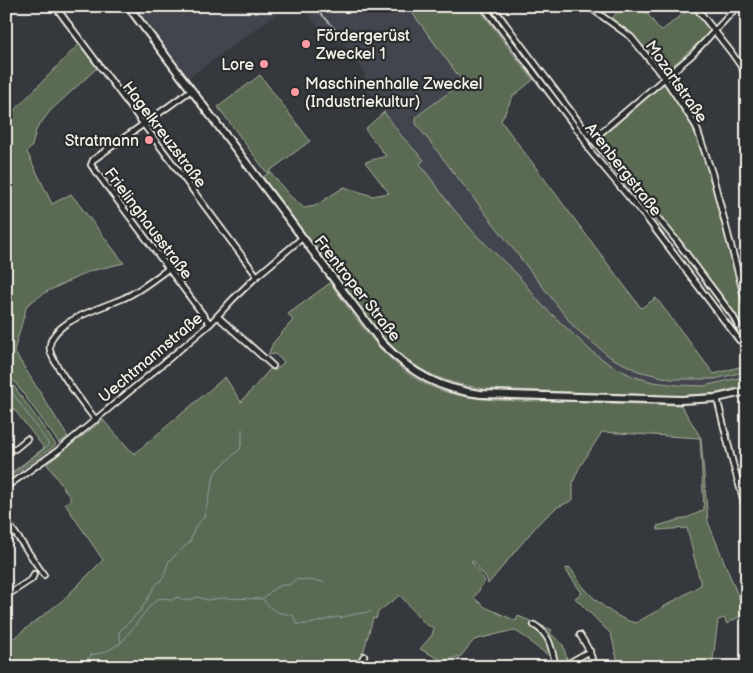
<svg xmlns="http://www.w3.org/2000/svg" width="753" height="673" font-family="'Balsamiq Sans',sans-serif">
  <rect width="100%" height="100%" fill="#35383c"/>
  <filter id="ink" filterUnits="userSpaceOnUse"><feTurbulence type="fractalNoise" baseFrequency=".02" numOctaves="2"/><feDisplacementMap in="SourceGraphic" scale="10" xChannelSelector="R" yChannelSelector="G"/><feConvolveMatrix kernelMatrix="1 2 1 2 8 2 1 2 1" color-interpolation-filters="sRGB"/></filter>
  <g filter="url(#ink)">
    <path fill="#42454d" d="M134 6H288L188 78Z
      M303 6H409L463 82 416 117 410 116 574 326 598 348 610 357 638 371 671 379H715L747 371V376L704 386 653 382 632 376 609 364 590 350 542 305 517 274 476 235 451 206 420 163 424 160 390 120 360 80 366 75 342 41 338 44 321 25 318 27Z"/>
    <path fill="#5a6a52" stroke="#a7ae9d" d="M477 6 533 80 513 96 501 121 641 308 656 298 714 374 746 365 747 371 715 379H671L638 371 610 357 574 327 416 124V117L463 82 408 7Z
      M621 6H641L661 31 691 8 709 29 710 32 665 73C650 52 634 34 612 19Z
      M79 44 97 68 50 111 36 130 32 146 27 152 52 204 71 194 124 263 90 271 46 292 27 305 14 351 68 437 59 443 6 370V278H8L9 250 6 232 11 226 6 222V119Z
      M260 75 310 141 267 173 218 107Z
      M664 84 693 128 701 147 721 216 747 314V332L738 318 656 209 598 140Z
      M384 112 401 135 424 160 420 164 451 206 476 235 517 274 542 305 590 350 609 364 632 376 653 382 678 385 704 386 747 376V385L717 393 682 396 485 389C435 381 414 370 380 334L263 177 270 172 290 196 304 208 315 206 344 187 373 196 389 193 365 162 386 156 365 129Z
      M330 283C352 312 373 346 403 370 448 406 509 400 563 401 602 403 642 404 681 405L701 438 708 522 745 613 727 624 724 618 718 620 712 667H619L611 634 575 598 582 593 565 569 570 568C576 575 580 584 587 591 599 604 619 620 636 623L701 585 687 528 658 530 657 526 689 517 704 510 700 438 602 432 579 468 573 482V500L556 508 538 524 488 584 487 579 473 561H471L485 581 474 598 485 607 516 621 518 616 552 630 550 633 563 645 567 659 553 667 551 657 531 643V641L514 630 474 640 461 656 443 661 420 649 432 635 434 628 425 624 400 595 378 612 376 619 373 618 362 657 357 667H6V644L63 600 103 560 65 504 71 499 47 464 103 420 134 454 225 377 241 402 271 368 275 371 284 362 275 354 268 355 273 343 293 320 288 314Z
      M6 375 56 445 6 480V477L44 448 6 399Z"/>
    <g fill="none" stroke-linecap="round" stroke-linejoin="round">
      <path stroke="#8f9f9e" stroke-width="1" d="M6 384 48 443V446L6 478
        M264 598C271 591 279 583 289 585L296 579 324 582
        M122 642 150 606 158 599 168 598 170 601 177 597 186 601 198 597 207 600 223 598 263 599C272 612 277 613 293 615L297 624C308 626 324 620 336 617 337 617 342 618 344 617 353 614 361 613 371 612
        M81 667 91 655 105 652 121 643 119 632 141 610 155 586 163 578 169 561 190 542 195 527 204 517 215 472 240 449 242 441V429"/>
      <defs>
        <path id="street" d="M55 6 257 276
          M483 6 583 137 590 151 648 220 739 340 747 345
          M492 6 588 134 676 240 733 316 747 344
          M588 6 631 37 665 79 696 126 712 173 747 307
          M695 6 731 52 747 75
          M191 90C159 114 126 136 93 160L91 165 210 324
          M592 140 692 55 738 6
          M217 316 273 366
          M717 398 733 464 747 512
          M96 420C86 408 52 363 50 350 46 322 105 307 124 298 140 291 154 279 168 269
          M6 441 11 449 6 454
          M11 449H15L27 439
          M6 487 60 449 159 367 210 324 233 299 257 276 302 238
          M6 520 44 575
          M6 596 32 579 34 574
          M534 625C551 635 551 648 556 667
          M580 635C586 645 593 655 593 667
          M359 665 369 663 374 667
          M358 666 364 656
          M562 667 590 651"/>
        <path id="secondary" d="M128 6 382 343C412 374 439 389 481 394L681 400 717 398 747 391"/>
      </defs>
      <use href="#street" stroke="#f4f1e8" stroke-width="8"/>
      <use href="#secondary" stroke="#f4f1e8" stroke-width="10"/>
      <use href="#street" stroke="#2a2d2e" stroke-width="4.5"/>
      <use href="#secondary" stroke="#2a2d2e" stroke-width="6"/>
      <path stroke="#f4f1e8" stroke-width="1" d="M318 11 340 34"/>
    </g>
  </g>
  <g fill="#ff9aa2" stroke="#2a2d2e" stroke-width="2">
    <circle cx="306" cy="44" r="5"/>
    <circle cx="264" cy="64" r="5"/>
    <circle cx="295" cy="92" r="5"/>
    <circle cx="149" cy="140" r="5"/>
  </g>
  <g text-anchor="middle" stroke-width="4.5" stroke-linejoin="round" paint-order="stroke">
    <g font-size="16" fill="#f4f1e8" stroke="#2a2d2e" text-anchor="start">
      <text x="316" y="41">Fördergerüst<tspan x="316" dy="18">Zweckel 1</tspan></text>
      <text x="254" y="70" text-anchor="end">Lore</text>
      <text x="305" y="89">Maschinenhalle Zweckel<tspan x="305" dy="18">(Industriekultur)</tspan></text>
      <text x="139" y="146" text-anchor="end">Stratmann</text>
    </g>
    <g font-size="16" fill="#f4f1e8" stroke="#2a2d2e">
      <text transform="translate(677 81) rotate(55)" y="6">Mozartstraße</text>
      <text transform="translate(165 134) rotate(53)" y="6">Hagelkreuzstraße</text>
      <text transform="translate(624 169) rotate(52)" y="6">Arenbergstraße</text>
      <text transform="translate(149 223) rotate(53)" y="6">Frielinghausstraße</text>
      <text transform="translate(358 288) rotate(52)" y="6">Frentroper Straße</text>
      <text transform="translate(150 357) rotate(-40)" y="6">Uechtmannstraße</text>
    </g>
  </g>
  <rect width="753" height="673" fill="none" stroke="#2a2d2e" stroke-width="25"/>
  <rect x="12" y="12" width="728" height="648" fill="none" stroke="#f4f1e8" stroke-width="2" filter="url(#ink)"/>
</svg>
